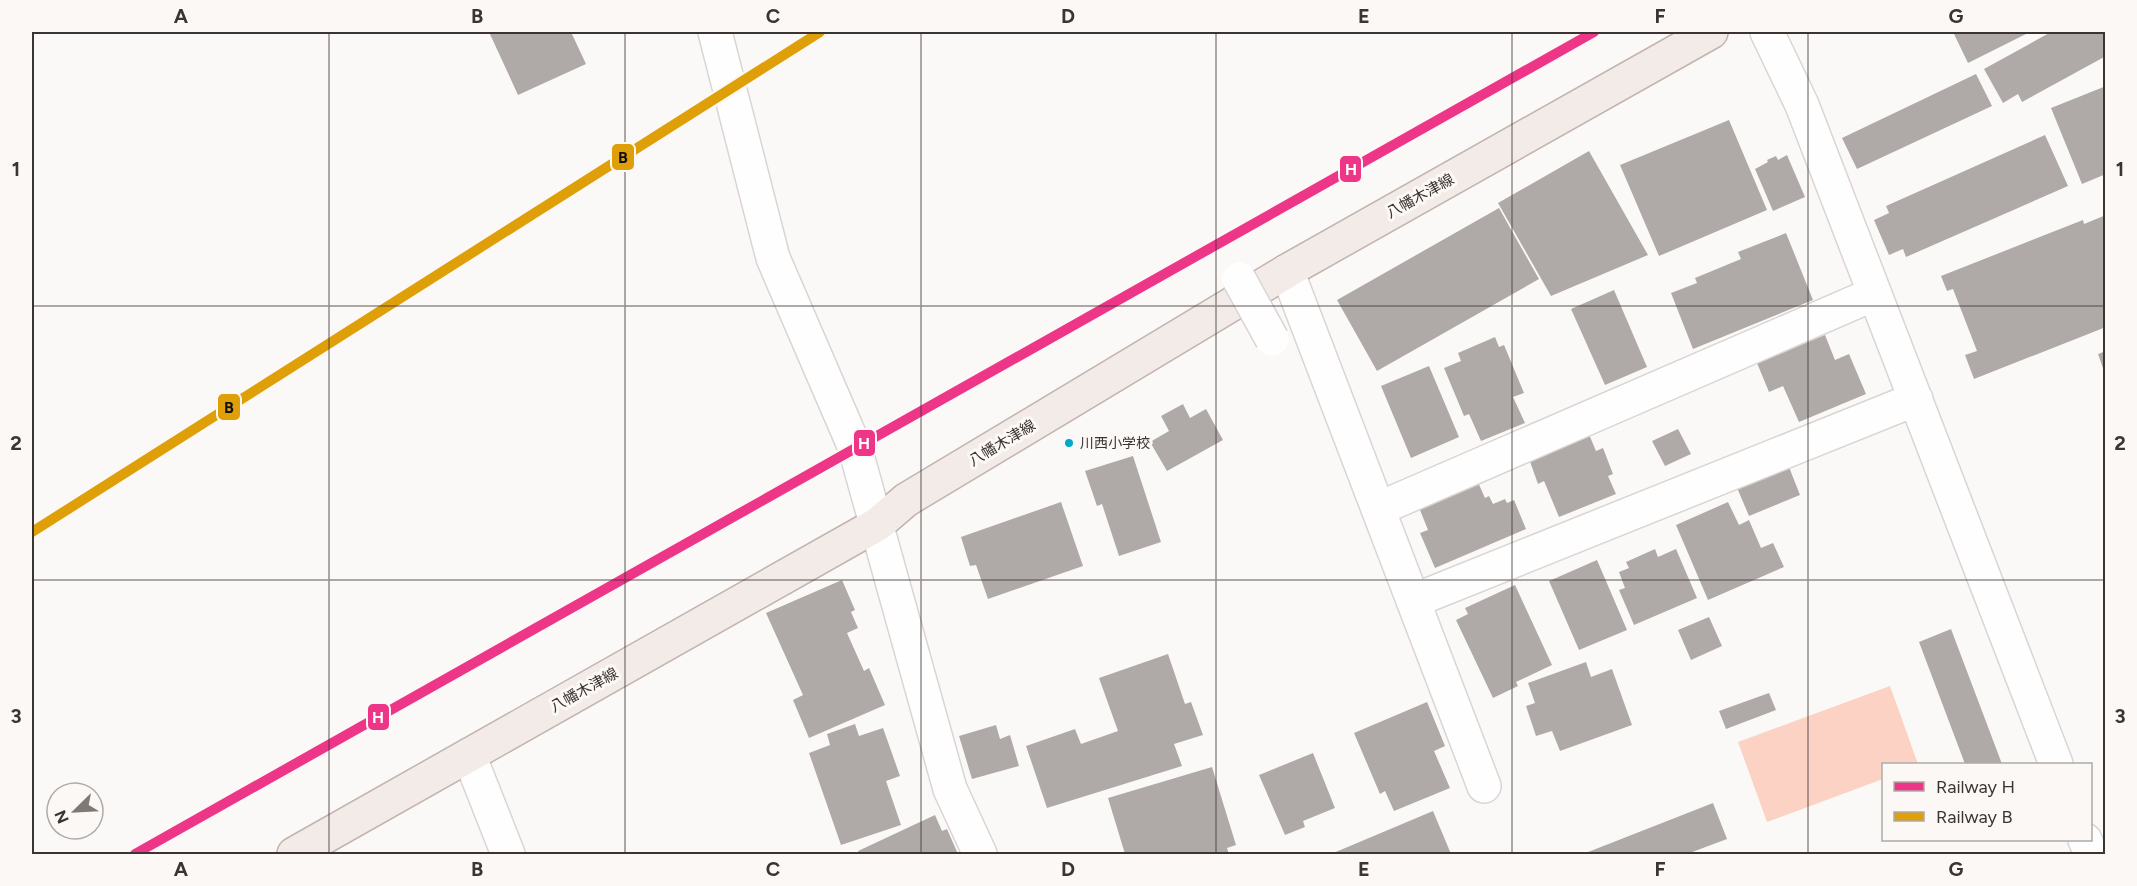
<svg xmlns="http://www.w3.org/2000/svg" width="2137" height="886" font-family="Figtree,'Noto Sans JP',sans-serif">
  <rect width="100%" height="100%" fill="#fbf9f7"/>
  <path fill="#fcd2c4" d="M1890 686 1918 764H1884L1883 779 1767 822 1738 742Z"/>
  <path fill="#afaaa8" d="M489 32H571L586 64 518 95Z
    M1953 32H2030L1968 63Z
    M2051 32H2103L2106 35V56L2022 102 2018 94 2003 103 1984 69Z
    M1976 74 1992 106 1857 169 1842 138Z
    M2106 86V174L2082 184 2051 108Z
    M1729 120 1767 210 1659 256 1620 165Z
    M2045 135 2068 186 1906 257 1903 249 1889 255 1874 220 1889 213 1886 206Z
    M1589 151 1648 255 1551 296 1498 203Z
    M1787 155 1805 197 1773 211 1755 169 1768 162 1767 160 1776 156 1778 160Z
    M1499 208 1539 279 1377 371 1337 300Z
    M2106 215V327L1974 379 1965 355 1977 351 1953 289 1947 291 1941 276 2083 220 2084 224Z
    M1786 233 1813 300 1693 349 1671 293 1697 283 1695 278 1741 259 1738 252Z
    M1614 290 1647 367 1605 385 1571 309Z
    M1825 335 1835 360 1849 354 1866 394 1799 422 1783 386 1769 392 1757 363Z
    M1495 337 1499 347 1504 345 1524 393 1513 397 1525 423 1481 441 1469 414 1464 416 1444 368 1461 361 1458 353Z
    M2106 351V374H2105L2098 354Z
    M1429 366 1459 437 1411 458 1381 386Z
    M1183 404 1190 418 1206 409 1223 440 1167 471 1150 442 1169 431 1161 416Z
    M1678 429 1691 454 1665 466 1652 441Z
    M1588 432 1596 451 1603 448 1613 474 1608 476 1616 494 1559 517 1544 481 1538 484 1528 456Z
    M1133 456 1161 542 1119 556 1102 504 1097 506 1085 471Z
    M1787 462 1800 495 1749 516 1735 483Z
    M1477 480 1485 498 1489 496 1493 504 1505 499 1507 503 1514 500 1526 529 1435 568 1420 533 1428 530 1418 505Z
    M1061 502 1083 566 988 599 976 565 970 566 961 537Z
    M1728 502 1739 525 1749 520 1761 548 1773 543 1784 567 1708 600 1676 525Z
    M1655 549 1658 557 1676 549 1697 598 1634 625 1619 590 1625 588 1619 572 1629 568 1626 562Z
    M1597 560 1627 630 1579 650 1549 581Z
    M842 580 855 610 851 612 858 628 847 633 864 671 869 668 885 705 809 738 793 700 803 695 766 613Z
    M1515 585 1552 665 1516 682 1518 686 1493 698 1456 620 1468 614 1465 608Z
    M1709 617 1722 646 1691 660 1678 630Z
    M1951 629 2002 764H1965L1919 642Z
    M1168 654 1185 704 1191 702 1203 735 1174 744 1182 766 1047 808 1026 746 1075 729 1081 744 1118 731 1099 678Z
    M1586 662 1591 677 1612 669 1632 725 1560 751 1552 731 1536 736 1526 706 1535 703 1528 683Z
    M1769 693 1776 710 1726 729 1719 711Z
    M1427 702 1445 746 1434 751 1450 788 1394 811 1385 791 1380 794 1354 733Z
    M855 724 859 736 883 728 900 776 886 781 901 825 841 845 809 753 830 745 827 734Z
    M996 725 1000 739 1010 735 1019 766 972 779 959 736Z
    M1313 753 1335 808 1303 821 1305 827 1285 835 1259 775Z
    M1212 767 1236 845 1227 848 1229 854H1125L1108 798Z
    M1713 803 1727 839 1687 854H1583Z
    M1433 811 1451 854H1331Z
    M935 815 942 831 947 829 958 854H859L858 851Z"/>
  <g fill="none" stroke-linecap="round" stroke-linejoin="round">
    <defs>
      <path id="minor" d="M715 32 773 258 855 448 950 789 980 854
        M1767 32 1802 105 2056 764
        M1287 271 1484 786
        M1378 509 1874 294
        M1413 601 1916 399
        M469 755 508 854
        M2085 840 2091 854"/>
      <path id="major" d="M294 854 878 524 906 500 1287 271 1711 32"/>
    </defs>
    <use href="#minor" stroke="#dad5d3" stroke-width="36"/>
    <use href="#major" stroke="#c2b3ad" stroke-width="36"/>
    <use href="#minor" stroke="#fefefe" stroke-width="33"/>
    <use href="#major" stroke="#f2ebe7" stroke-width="33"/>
    <defs>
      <path id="minor-bridge" d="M1239 279 1272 339"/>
    </defs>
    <use href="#minor-bridge" stroke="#dad5d3" stroke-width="36" stroke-linecap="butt"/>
    <use href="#minor-bridge" stroke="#fefefe" stroke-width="33"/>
    <defs>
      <path id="rail-1" d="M135 854 1594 32"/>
      <path id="rail-2" d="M32 532 820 32"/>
    </defs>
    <use href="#rail-1" stroke="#fcf8f6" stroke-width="15"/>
    <use href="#rail-2" stroke="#fcf8f6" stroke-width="15"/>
    <use href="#rail-1" stroke="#ee3689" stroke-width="10"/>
    <use href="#rail-2" stroke="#de9f09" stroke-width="10"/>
  </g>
  <path fill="none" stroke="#3c3431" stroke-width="1.5" stroke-opacity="0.55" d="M329 32V854M625 32V854M921 32V854M1216 32V854M1512 32V854M1808 32V854M32 306H2106M32 580H2106"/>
  <circle fill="#00a9ce" stroke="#fcf8f6" stroke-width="2" cx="1069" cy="443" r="5"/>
  <g text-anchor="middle" stroke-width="6" stroke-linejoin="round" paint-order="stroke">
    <g font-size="14" fill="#3c3431" stroke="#fcf8f6" text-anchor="start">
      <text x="1080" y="448">川西小学校</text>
    </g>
    <g font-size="15" fill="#3c3431" stroke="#fcf8f6">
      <text transform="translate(1420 196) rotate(-29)" y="5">八幡木津線</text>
      <text transform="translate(1002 443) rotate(-31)" y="5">八幡木津線</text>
      <text transform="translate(584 690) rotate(-29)" y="5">八幡木津線</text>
    </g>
  </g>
  <g stroke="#fcf8f6" stroke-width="2">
    <rect x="611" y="143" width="24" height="28" rx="6" fill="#de9f09"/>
    <rect x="1339" y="155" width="23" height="28" rx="6" fill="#ee3689"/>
    <rect x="217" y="393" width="24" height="28" rx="6" fill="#de9f09"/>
    <rect x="853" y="429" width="23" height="28" rx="6" fill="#ee3689"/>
    <rect x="367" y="703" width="23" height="28" rx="6" fill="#ee3689"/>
  </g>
  <g font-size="16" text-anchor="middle" font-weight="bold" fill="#fff">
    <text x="1351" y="175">H</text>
    <text x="864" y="449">H</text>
    <text x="378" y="723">H</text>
  </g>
  <g font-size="16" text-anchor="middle" font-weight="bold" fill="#111">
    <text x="623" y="163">B</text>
    <text x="229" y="413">B</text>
  </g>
  <rect width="2137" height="886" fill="none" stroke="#fcf8f6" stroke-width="66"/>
  <rect x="1882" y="763" width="210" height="78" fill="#fcf8f6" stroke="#afaaa7" stroke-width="1.5"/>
  <rect x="1894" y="782" width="30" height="9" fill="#ee3689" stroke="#afaaa7" stroke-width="1.5"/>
  <text x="1936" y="793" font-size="18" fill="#3c3431">Railway H</text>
  <rect x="1894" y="812" width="30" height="9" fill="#de9f09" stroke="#afaaa7" stroke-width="1.5"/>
  <text x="1936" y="823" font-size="18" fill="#3c3431">Railway B</text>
  <g transform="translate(75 811) rotate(246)"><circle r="28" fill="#fcf8f6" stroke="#afaaa7" stroke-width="1.5"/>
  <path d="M0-4.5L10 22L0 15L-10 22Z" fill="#7f7976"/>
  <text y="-9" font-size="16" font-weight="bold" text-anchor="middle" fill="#3c3431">N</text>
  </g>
  <rect x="33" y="33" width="2071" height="820" fill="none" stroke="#3c3431" stroke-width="2"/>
  <g font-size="20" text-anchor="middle" font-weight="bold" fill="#3c3431">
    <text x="181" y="23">A</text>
    <text x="477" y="23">B</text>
    <text x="773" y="23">C</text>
    <text x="1068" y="23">D</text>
    <text x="1364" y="23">E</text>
    <text x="1660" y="23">F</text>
    <text x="1956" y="23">G</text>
    <text x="16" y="176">1</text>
    <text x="2120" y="176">1</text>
    <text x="16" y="450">2</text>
    <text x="2120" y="450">2</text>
    <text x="16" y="723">3</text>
    <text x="2120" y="723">3</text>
    <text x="181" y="876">A</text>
    <text x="477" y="876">B</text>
    <text x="773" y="876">C</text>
    <text x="1068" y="876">D</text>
    <text x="1364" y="876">E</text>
    <text x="1660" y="876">F</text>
    <text x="1956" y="876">G</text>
  </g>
</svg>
